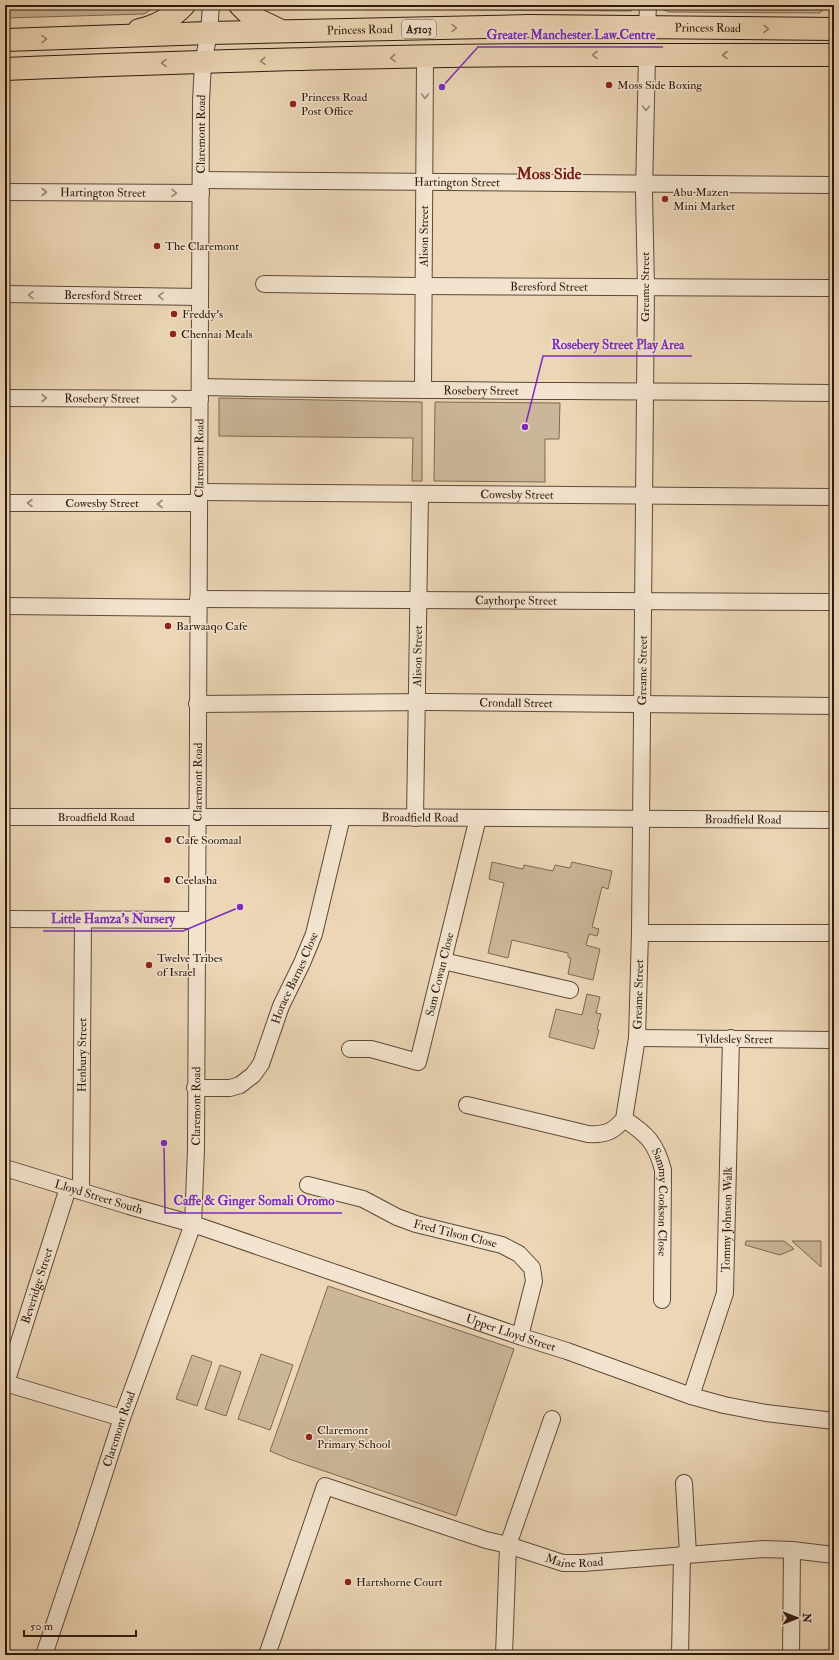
<svg xmlns="http://www.w3.org/2000/svg" width="839" height="1660" font-family="'IM FELL Double Pica',serif">
  <rect width="100%" height="100%" fill="#ecd6b5"/>
  <filter id="stains"><feTurbulence type="fractalNoise" baseFrequency=".005" numOctaves="4"/><feColorMatrix values="0 0 0 0 .2 0 0 0 0 .09 0 0 0 0 .02 0 0 0 .5 -.17"/></filter>
  <radialGradient id="worn" r=".72"><stop offset=".6" stop-color="#630" stop-opacity="0"/><stop offset="1" stop-color="#630" stop-opacity=".3"/></radialGradient>
  <path fill="#ccb699" stroke="#7d6854" d="M5 5H158L144 14 5 18Z
    M261 5H352L337 9 264 7Z
    M365 5H636L635 8 631 11H624L379 9 363 6Z
    M660 5H824V9L820 13 669 12 661 9Z
    M219 398 422 402V481H412L413 438 219 436Z
    M435 402 560 403 559 439H545V482L434 481Z
    M492 862 523 869 524 865 553 871 555 865 570 868 572 862 612 871 608 889 602 887 592 927 599 929 597 936 589 934 586 945 600 949 593 980 568 974 571 958 568 957V953L512 940 508 958 488 953 504 883 489 879Z
    M587 994 600 997 596 1013 601 1014 597 1029 599 1030 594 1049 549 1037 556 1009 582 1015Z
    M746 1241H784L794 1249 780 1255 745 1245Z
    M792 1241H821V1267Z
    M328 1286 514 1349 456 1516 289 1459 270 1451Z
    M261 1354 293 1365 270 1430 238 1419Z
    M192 1355 212 1362 197 1406 176 1399Z
    M220 1365 241 1372 226 1416 205 1409Z"/>
  <g fill="none" stroke-linecap="round" stroke-linejoin="round">
    <defs>
      <g id="minor">
        <path d="M647 28 648 5"/>
        <path id="s1" d="M201 180 834 185"/>
        <path id="s2" d="M5 192 201 193"/>
        <path id="s3" d="M264 284 417 286 834 288"/>
        <path id="s4" d="M5 294 200 297"/>
        <path id="s5" d="M200 387C411 392 623 390 834 393"/>
        <path id="s6" d="M423 390 425 57"/>
        <path id="s7" d="M5 398 200 399"/>
        <path id="s8" d="M199 492 834 497"/>
        <path id="s9" d="M5 503H199"/>
        <path id="s10" d="M198 599 834 602"/>
        <path d="M5 606 198 608"/>
        <path id="s11" d="M197 704 429 702 834 706"/>
        <path id="s12" d="M5 817H342L834 820"/>
        <path id="s13" d="M415 818 420 494"/>
        <path d="M5 919 197 920"/>
        <path d="M640 933H834"/>
        <path d="M443 961 570 990"/>
        <path id="s14" d="M637 1038 834 1040"/>
        <path id="s15" d="M350 1049H371L418 1062 478 818"/>
        <path id="s16" d="M195 1088H230L240 1085 253 1075 261 1064 281 1006 302 963 314 934 342 817"/>
        <path id="s17" d="M467 1105 588 1134C605 1135 613 1132 624 1119L637 1038 640 933 646 288 644 192 647 55"/>
        <path id="s18" d="M624 1119C647 1134 656 1143 663 1170L662 1300"/>
        <path id="s19" d="M5 1168 129 1206 193 1224 522 1337 567 1351 691 1396 724 1405 766 1413 834 1421"/>
        <path id="s20" d="M308 1185 363 1199 397 1217 416 1224 502 1245 519 1254 532 1268 534 1281 520 1336"/>
        <path id="s21" d="M81 1191 83 920"/>
        <path d="M5 1383 122 1418"/>
        <path id="s22" d="M6 1383 68 1188"/>
        <path id="s23" d="M691 1396 725 1293 731 1038"/>
        <path d="M684 1483 688 1554"/>
        <path id="s24" d="M44 1655 86 1530 122 1418 193 1224 196 1149 201 101 203 63 209 33 211 5"/>
        <path id="s25" d="M267 1655 325 1486 486 1540 508 1545 563 1563H583L764 1549 792 1550 834 1555"/>
        <path d="M504 1655 508 1545 552 1419"/>
        <path d="M680 1655 682 1555"/>
        <path d="M791 1655 792 1550"/>
      </g>
      <g id="highway">
        <path d="M240 5 252 17 279 30"/>
        <path d="M139 30C155 27 173 17 184 5"/>
        <path id="s26" d="M5 40 209 33 528 26 834 29"/>
        <path d="M5 69C213 61 422 54 630 55 698 55 766 55 834 55"/>
      </g>
    </defs>
    <use href="#minor" stroke="#5e4939" stroke-width="18"/>
    <use href="#highway" stroke="#2e1a10" stroke-width="24"/>
    <use href="#minor" stroke="#f3e4cf" stroke-width="16"/>
    <use href="#highway" stroke="#ecd6b5" stroke-width="22"/>
  </g>
  <defs><path id="oneway-chevron" d="M-2-3.5L2.5 0L-2 3.5" fill="none" stroke-width="1.6" stroke-linecap="round" stroke-linejoin="round"/></defs>
  <g stroke="#96816b">
    <use href="#oneway-chevron" transform="translate(454 28) rotate(-2)"/>
    <use href="#oneway-chevron" transform="translate(766 29) rotate(1)"/>
    <use href="#oneway-chevron" transform="translate(44 39) rotate(-2)"/>
    <use href="#oneway-chevron" transform="translate(595 55) rotate(179)"/>
    <use href="#oneway-chevron" transform="translate(725 55) rotate(180)"/>
    <use href="#oneway-chevron" transform="translate(393 58) rotate(178)"/>
    <use href="#oneway-chevron" transform="translate(263 61) rotate(178)"/>
    <use href="#oneway-chevron" transform="translate(164 63) rotate(179)"/>
  </g>
  <g stroke="#9a8979">
    <use href="#oneway-chevron" transform="translate(425 96) rotate(91)"/>
    <use href="#oneway-chevron" transform="translate(646 108) rotate(91)"/>
    <use href="#oneway-chevron" transform="translate(44 192)"/>
    <use href="#oneway-chevron" transform="translate(174 193) rotate(1)"/>
    <use href="#oneway-chevron" transform="translate(31 295) rotate(-179)"/>
    <use href="#oneway-chevron" transform="translate(161 296) rotate(-179)"/>
    <use href="#oneway-chevron" transform="translate(44 398)"/>
    <use href="#oneway-chevron" transform="translate(174 399)"/>
    <use href="#oneway-chevron" transform="translate(30 503) rotate(-180)"/>
    <use href="#oneway-chevron" transform="translate(160 504) rotate(180)"/>
  </g>
  <g fill="#8f2418" stroke="#f3e4cf" stroke-width="1.5">
    <circle cx="609" cy="85" r="4"/>
    <circle cx="293" cy="104" r="4"/>
    <circle cx="665" cy="199" r="4"/>
    <circle cx="157" cy="246" r="4"/>
    <circle cx="174" cy="314" r="4"/>
    <circle cx="173" cy="334" r="4"/>
    <circle cx="168" cy="626" r="4"/>
    <circle cx="168" cy="840" r="4"/>
    <circle cx="167" cy="880" r="4"/>
    <circle cx="149" cy="965" r="4"/>
    <circle cx="309" cy="1437" r="4"/>
    <circle cx="348" cy="1582" r="4"/>
  </g>
  <g text-anchor="middle" stroke-width="3" stroke-linejoin="round" paint-order="stroke">
    <rect fill="#f3e4cf" stroke="#695749" stroke-width="1" x="402" y="20" width="34" height="18" rx="3"/>
    <g font-size="11" font-weight="bold" fill="#2e1a10">
      <text x="419" y="33">A5103</text>
    </g>
    <g font-size="12" fill="#2e1a10" stroke="#f3e4cf">
      <text dy="4" stroke="none"><textPath href="#s26" startOffset="703">Princess Road</textPath></text>
      <text dy="4" stroke="none"><textPath href="#s26" startOffset="355">Princess Road</textPath></text>
      <text dy="4" stroke="none"><textPath href="#s24" startOffset="1546">Claremont Road</textPath></text>
      <text dy="4" stroke="none"><textPath href="#s1" startOffset="256">Hartington Street</textPath></text>
      <text dy="4" stroke="none"><textPath href="#s2" startOffset="98">Hartington Street</textPath></text>
      <text dy="4" stroke="none"><textPath href="#s6" startOffset="154">Alison Street</textPath></text>
      <text dy="4" stroke="none"><textPath href="#s3" startOffset="285">Beresford Street</textPath></text>
      <text transform="translate(645 287) rotate(-90)" y="4">Greame Street</text>
      <text dy="4" stroke="none"><textPath href="#s4" startOffset="98">Beresford Street</textPath></text>
      <text dy="4" stroke="none"><textPath href="#s5" startOffset="281">Rosebery Street</textPath></text>
      <text dy="4" stroke="none"><textPath href="#s7" startOffset="97">Rosebery Street</textPath></text>
      <text dy="4" stroke="none"><textPath href="#s24" startOffset="1222">Claremont Road</textPath></text>
      <text dy="4" stroke="none"><textPath href="#s8" startOffset="318">Cowesby Street</textPath></text>
      <text dy="4" stroke="none"><textPath href="#s9" startOffset="97">Cowesby Street</textPath></text>
      <text dy="4" stroke="none"><textPath href="#s10" startOffset="318">Caythorpe Street</textPath></text>
      <text dy="4" stroke="none"><textPath href="#s13" startOffset="162">Alison Street</textPath></text>
      <text dy="4" stroke="none"><textPath href="#s17" startOffset="615">Greame Street</textPath></text>
      <text dy="4" stroke="none"><textPath href="#s11" startOffset="319">Crondall Street</textPath></text>
      <text dy="4" stroke="none"><textPath href="#s24" startOffset="898">Claremont Road</textPath></text>
      <text dy="4" stroke="none"><textPath href="#s12" startOffset="91">Broadfield Road</textPath></text>
      <text dy="4" stroke="none"><textPath href="#s12" startOffset="415">Broadfield Road</textPath></text>
      <text dy="4" stroke="none"><textPath href="#s12" startOffset="738">Broadfield Road</textPath></text>
      <text dy="4" stroke="none"><textPath href="#s15" startOffset="160">Sam Cowan Close</textPath></text>
      <text dy="4" stroke="none"><textPath href="#s16" startOffset="168">Horace Barnes Close</textPath></text>
      <text dy="4" stroke="none"><textPath href="#s17" startOffset="291">Greame Street</textPath></text>
      <text dy="4" stroke="none"><textPath href="#s14" startOffset="98">Tyldesley Street</textPath></text>
      <text dy="4" stroke="none"><textPath href="#s21" startOffset="136">Henbury Street</textPath></text>
      <text dy="4" stroke="none"><textPath href="#s24" startOffset="574">Claremont Road</textPath></text>
      <text dy="4" stroke="none"><textPath href="#s19" startOffset="98">Lloyd Street South</textPath></text>
      <text dy="4" stroke="none"><textPath href="#s18" startOffset="98">Sammy Cookson Close</textPath></text>
      <text dy="4" stroke="none"><textPath href="#s23" startOffset="182">Tommy Johnson Walk</textPath></text>
      <text dy="4" stroke="none"><textPath href="#s20" startOffset="156">Fred Tilson Close</textPath></text>
      <text dy="4" stroke="none"><textPath href="#s22" startOffset="102">Beveridge Street</textPath></text>
      <text dy="4" stroke="none"><textPath href="#s19" startOffset="532">Upper Lloyd Street</textPath></text>
      <text dy="4" stroke="none"><textPath href="#s24" startOffset="238">Claremont Road</textPath></text>
      <text dy="4" stroke="none"><textPath href="#s25" startOffset="440">Maine Road</textPath></text>
    </g>
    <g font-size="12" fill="#2e1a10" stroke="#f3e4cf" text-anchor="start">
      <text x="617" y="89">Moss Side Boxing</text>
      <text x="301" y="101">Princess Road<tspan x="301" dy="14">Post Office</tspan></text>
      <text x="673" y="196">Abu Mazen<tspan x="673" dy="14">Mini Market</tspan></text>
      <text x="165" y="250">The Claremont</text>
      <text x="182" y="318">Freddy's</text>
      <text x="181" y="338">Chennai Meals</text>
      <text x="176" y="630">Barwaaqo Cafe</text>
      <text x="176" y="844">Cafe Soomaal</text>
      <text x="175" y="884">Ceelasha</text>
      <text x="157" y="962">Twelve Tribes<tspan x="157" dy="14">of Israel</tspan></text>
      <text x="317" y="1434">Claremont<tspan x="317" dy="14">Primary School</tspan></text>
      <text x="356" y="1586">Hartshorne Court</text>
    </g>
    <g font-size="16" font-weight="bold" fill="#7a1f14" stroke="#f3e4cf">
      <text x="549" y="179">Moss Side</text>
    </g>
  </g>
  <path fill="none" stroke="#7b2cbf" stroke-width="1.5" d="M442 87L478 47H663M525 427L543 356H692M240 907L183 931H43M164 1143L165 1213H342"/>
  <g fill="#7b2cbf" stroke="#f3e4cf" stroke-width="1.5">
    <circle cx="442" cy="87" r="4"/>
    <circle cx="525" cy="427" r="4"/>
    <circle cx="240" cy="907" r="4"/>
    <circle cx="164" cy="1143" r="4"/>
  </g>
  <g font-size="13" text-anchor="middle" font-weight="bold" fill="#7b2cbf" stroke="#f3e4cf" stroke-width="3" stroke-linejoin="round" paint-order="stroke">
    <text x="571" y="39">Greater Manchester Law Centre</text>
    <text x="618" y="349">Rosebery Street Play Area</text>
    <text x="113" y="923">Little Hamza's Nursery</text>
    <text x="254" y="1205">Caffe &amp; Ginger Somali Oromo</text>
  </g>
  <rect width="839" height="1660" fill="none" stroke="#ecd6b5" stroke-width="20"/>
  <rect x="6" y="6" width="827" height="1648" fill="none" stroke="#2e1a10" stroke-width="2"/>
  <rect x="10" y="10" width="819" height="1640" fill="none" stroke="#2e1a10"/>
  <g transform="translate(797 1618) rotate(90)" stroke="#f3e4cf" stroke-width="3" paint-order="stroke">
  <path d="M0-3L7 15L0 10L-7 15Z" fill="#2e1a10"/>
  <text y="-6" font-size="11" font-weight="bold" text-anchor="middle" fill="#2e1a10">N</text>
  </g>
  <path d="M24 1630v6h112v-6" fill="none" stroke="#2e1a10" stroke-width="2"/>
  <text x="30" y="1630" font-size="12" fill="#2e1a10" stroke="#f3e4cf" stroke-width="3" paint-order="stroke">50 m</text>
  <rect width="100%" height="100%" filter="url(#stains)"/>
  <rect width="100%" height="100%" fill="url(#worn)"/>
</svg>
